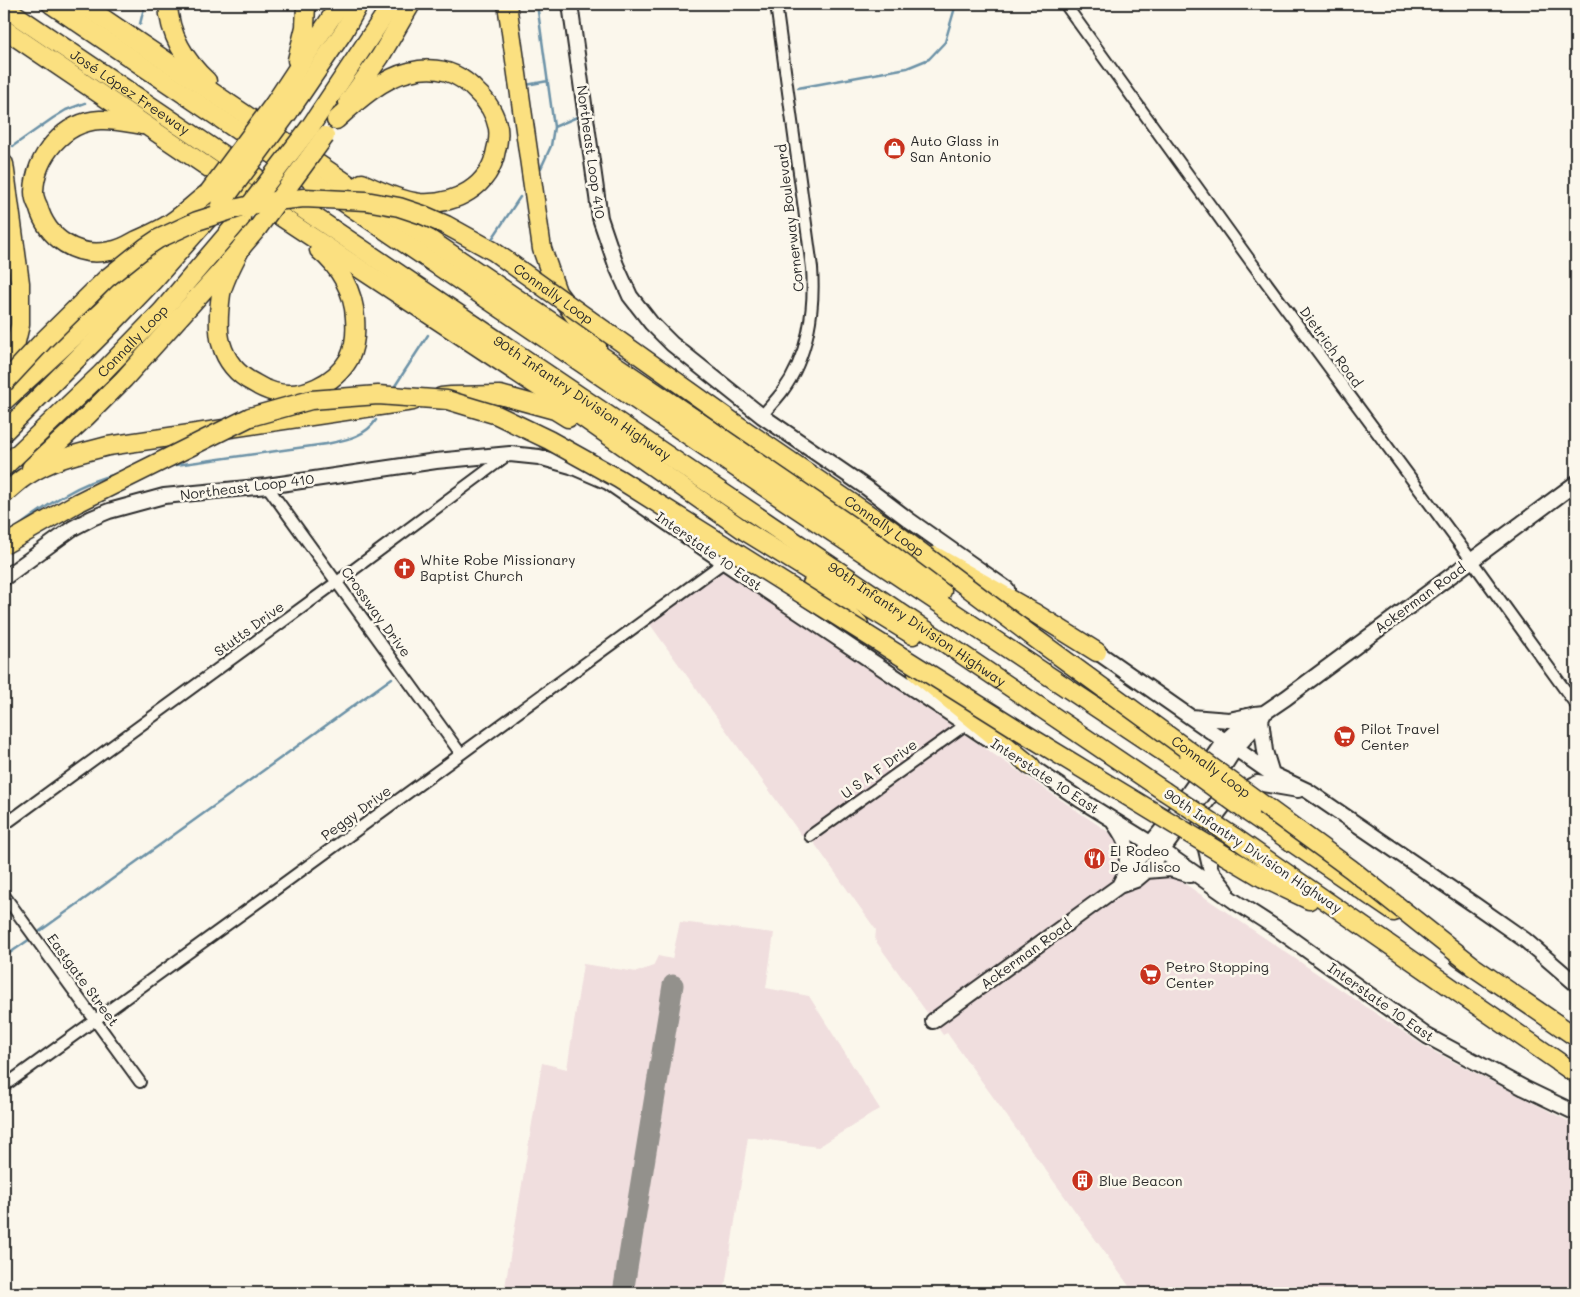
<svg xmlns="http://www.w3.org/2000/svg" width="1580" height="1297" font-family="Mali,sans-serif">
  <rect width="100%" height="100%" fill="#fbf7ec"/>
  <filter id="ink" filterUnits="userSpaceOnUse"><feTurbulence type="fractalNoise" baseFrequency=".02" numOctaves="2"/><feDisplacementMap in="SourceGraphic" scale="10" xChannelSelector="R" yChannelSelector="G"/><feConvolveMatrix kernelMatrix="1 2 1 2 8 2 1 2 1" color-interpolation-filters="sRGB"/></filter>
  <g filter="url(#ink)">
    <path fill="#f0dede" d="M722 570 1427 1048 1576 1125V1293H1134L947 1033 943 1035 875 940 876 930 807 833 802 836 649 623Z
      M680 922 774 933 766 988 809 996 880 1109 818 1147 748 1137 724 1293H504L542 1063 567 1069 583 964 637 972 653 966 658 956 672 959Z"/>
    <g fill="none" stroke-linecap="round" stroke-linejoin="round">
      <path stroke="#6c92a7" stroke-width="2.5" d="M537 4 554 127 551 146 541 168
        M140 24 145 4
        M526 85 548 81
        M798 88 907 68 929 59 945 42 956 4
        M554 127 577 117
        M13 146 53 118 66 110 85 103
        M490 242 520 197
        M393 389 428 335
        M169 466 326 444C345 440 365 437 376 420
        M15 529C46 506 78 482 117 474
        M40 931 392 678
        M4 957 30 939"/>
      <path stroke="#93918c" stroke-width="21" d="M623 1293 673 985"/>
      <defs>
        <path id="street" d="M1065 4 1249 259 1472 561 1576 705
          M762 416C768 408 776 400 782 392 808 357 815 310 812 268L776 4
          M267 486 461 754
          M4 825 337 582 509 454
          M810 836 965 725
          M4 895 140 1082
          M4 1086 261 900 724 562"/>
        <path id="secondary" d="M570 4 600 218 616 265 630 296 651 323 672 344 762 416 867 488 909 520 1007 589
          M4 578 73 528 92 518 109 511 164 496 267 486 436 461 510 454 539 457 571 466 608 482 724 562 988 739
          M1090 647 1272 774 1308 791 1475 905 1525 940 1576 984
          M1191 717 1229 720 1252 715
          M1261 720 1265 751 1272 774
          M1023 761 1079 799 1163 851 1234 901 1276 928 1427 1036 1524 1088 1576 1113
          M1114 823C1129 844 1130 850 1124 875
          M1146 871 1170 869 1190 875
          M1119 886 1124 876 1165 826 1225 741 1255 714 1264 713 1286 698 1576 483
          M1226 890 1211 871 1204 841 1218 813 1232 795 1257 783 1298 790
          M933 1021 1119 886 1136 880 1149 869 1226 763 1235 749 1261 720 1264 713"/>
        <g id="highway">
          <path d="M51 4 784 500 1183 765"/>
          <path d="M82 4 878 543 942 591"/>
          <path d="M168 4C169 34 185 61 207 81"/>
          <path d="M507 4 542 249 557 292 597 346"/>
          <path id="s1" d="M4 7 1164 791"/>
          <path d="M4 29 283 218 542 389 745 531 913 635"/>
          <path d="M297 60 305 27 306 4"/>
          <path d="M348 102 380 57 411 4"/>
          <path d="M274 104 340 4"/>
          <path d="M288 113 344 31 359 4"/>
          <path d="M336 120C356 102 382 78 409 72 436 65 458 71 477 92 487 101 495 114 498 128 499 135 498 143 496 150 490 187 455 205 420 203 401 201 379 191 362 183"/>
          <path d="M142 125C129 123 114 119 100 120 64 122 35 156 34 192 34 196 36 202 38 206 47 239 77 258 110 251 119 250 128 245 135 241 148 235 161 230 172 222 185 213 196 202 208 193"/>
          <path d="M310 127 392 4"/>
          <path d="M4 164 20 283V325L14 350 4 380"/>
          <path d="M242 246C235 260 224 279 221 294 219 309 217 329 221 343 226 361 238 375 254 383 260 387 267 390 274 392 302 400 335 383 349 359 355 347 356 331 355 318 354 292 339 266 319 250"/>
          <path d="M441 397 451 396 500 395 555 410 568 418"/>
          <path d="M4 401 102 311 182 227"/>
          <path d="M4 432 108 328 153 281 213 213"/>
          <path id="s2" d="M4 467 101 374 162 311 241 218"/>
          <path d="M31 468 86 417 124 379 222 270 257 229"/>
          <path d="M4 494C12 488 19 480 28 475 52 459 81 453 108 446L413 401"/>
          <path d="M935 556 1033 612 1097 652"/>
          <path d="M812 584 859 624"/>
          <path d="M917 673 1031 766"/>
          <path d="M1249 813 1394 912"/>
          <path d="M1234 837 1576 1074"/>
          <path d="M1226 856 1263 878 1309 900"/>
          <path d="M1459 957 1576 1037"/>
        </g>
      </defs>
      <use href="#street" stroke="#2b2b2b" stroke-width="14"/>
      <use href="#secondary" stroke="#2b2b2b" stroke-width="18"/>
      <use href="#highway" stroke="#2b2b2b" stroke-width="21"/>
      <use href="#street" stroke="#fbf7ec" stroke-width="10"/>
      <use href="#secondary" stroke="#fbf7ec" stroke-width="14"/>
      <use href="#highway" stroke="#fbe080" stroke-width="18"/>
      <defs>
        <g id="highway-bridge">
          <path d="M208 193 274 104"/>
          <path d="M220 205 288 113"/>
          <path d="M247 209 310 127"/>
          <path d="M257 229 325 136"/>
          <path id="s3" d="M4 383 44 340 106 279 146 247 158 239 197 221 238 208 265 202 304 198 366 201 399 207 423 215 446 225 493 251 736 424 890 529 1036 639 1351 869 1472 965"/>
          <path d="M4 545 77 503 250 417 311 400 378 395 447 400 497 415 549 440 619 479 1017 729 1226 856"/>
          <path d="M1183 765 1249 813"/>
          <path d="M1164 791 1234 837"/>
        </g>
      </defs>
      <use href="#highway-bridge" stroke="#2b2b2b" stroke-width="21" stroke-linecap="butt"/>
      <use href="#highway-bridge" stroke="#fbe080" stroke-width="18"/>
    </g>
  </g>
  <defs>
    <symbol id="shop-disc" viewBox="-11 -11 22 22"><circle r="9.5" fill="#c8321e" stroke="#fbf7ec"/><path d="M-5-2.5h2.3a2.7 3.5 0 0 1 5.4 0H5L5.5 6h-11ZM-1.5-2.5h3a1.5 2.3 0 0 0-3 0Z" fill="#fff"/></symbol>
    <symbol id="church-disc" viewBox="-11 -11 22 22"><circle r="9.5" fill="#c8321e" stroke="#fbf7ec"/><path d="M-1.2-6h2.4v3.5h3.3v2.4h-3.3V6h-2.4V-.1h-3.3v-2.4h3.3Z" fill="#fff"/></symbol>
    <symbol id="supermarket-disc" viewBox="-11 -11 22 22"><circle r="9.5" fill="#c8321e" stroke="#fbf7ec"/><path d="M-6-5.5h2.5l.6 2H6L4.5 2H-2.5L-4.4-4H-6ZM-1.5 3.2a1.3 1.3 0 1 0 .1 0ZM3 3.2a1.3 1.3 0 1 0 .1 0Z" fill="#fff"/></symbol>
    <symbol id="restaurant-disc" viewBox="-11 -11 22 22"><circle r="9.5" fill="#c8321e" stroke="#fbf7ec"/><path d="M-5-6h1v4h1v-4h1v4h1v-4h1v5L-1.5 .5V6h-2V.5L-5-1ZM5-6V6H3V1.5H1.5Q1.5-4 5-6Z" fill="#fff"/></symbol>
    <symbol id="building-disc" viewBox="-11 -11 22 22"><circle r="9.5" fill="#c8321e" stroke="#fbf7ec"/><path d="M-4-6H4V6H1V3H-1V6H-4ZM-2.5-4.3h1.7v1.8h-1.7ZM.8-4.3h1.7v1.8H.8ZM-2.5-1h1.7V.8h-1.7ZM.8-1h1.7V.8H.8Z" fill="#fff"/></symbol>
  </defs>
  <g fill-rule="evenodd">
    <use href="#shop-disc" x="882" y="136" width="25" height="25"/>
    <use href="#church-disc" x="392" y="556" width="25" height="25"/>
    <use href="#supermarket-disc" x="1332" y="724" width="25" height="25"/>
    <use href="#restaurant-disc" x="1082" y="846" width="25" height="25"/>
    <use href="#supermarket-disc" x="1138" y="962" width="25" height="25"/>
    <use href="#building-disc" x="1070" y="1168" width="25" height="25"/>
  </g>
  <g text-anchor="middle" stroke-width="5" stroke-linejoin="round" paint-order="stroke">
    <g font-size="14" fill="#2b2b2b" stroke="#fbf7ec">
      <text dy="5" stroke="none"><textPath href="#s1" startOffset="152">José López Freeway</textPath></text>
      <text transform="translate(591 152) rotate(82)" y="5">Northeast Loop 410</text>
      <text transform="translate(790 218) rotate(-97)" y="5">Cornerway Boulevard</text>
      <text dy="5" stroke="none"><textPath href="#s3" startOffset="638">Connally Loop</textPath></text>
      <text dy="5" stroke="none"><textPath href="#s2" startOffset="180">Connally Loop</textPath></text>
      <text transform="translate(1331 347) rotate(54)" y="5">Dietrich Road</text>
      <text dy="5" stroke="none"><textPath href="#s1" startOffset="698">90th Infantry Division Highway</textPath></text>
      <text transform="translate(247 487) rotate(-7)" y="5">Northeast Loop 410</text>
      <text dy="5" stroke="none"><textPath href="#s3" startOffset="1042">Connally Loop</textPath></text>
      <text transform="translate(709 551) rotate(35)" y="5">Interstate 10 East</text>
      <text transform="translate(1420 598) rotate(-36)" y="5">Ackerman Road</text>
      <text transform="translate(376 612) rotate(54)" y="5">Crossway Drive</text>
      <text dy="5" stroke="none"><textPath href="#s1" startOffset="1102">90th Infantry Division Highway</textPath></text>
      <text transform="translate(249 629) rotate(-36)" y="5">Stutts Drive</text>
      <text dy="5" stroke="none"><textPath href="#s3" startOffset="1448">Connally Loop</textPath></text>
      <text transform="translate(879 769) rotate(-36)" y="5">U S A F Drive</text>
      <text transform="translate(1045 776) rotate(33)" y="5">Interstate 10 East</text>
      <text transform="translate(356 813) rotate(-36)" y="5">Peggy Drive</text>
      <text transform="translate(1253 851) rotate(34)" y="5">90th Infantry Division Highway</text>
      <text transform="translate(1026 954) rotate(-36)" y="5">Ackerman Road</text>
      <text transform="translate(83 980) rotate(54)" y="5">Eastgate Street</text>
      <text transform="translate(1381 1002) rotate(35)" y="5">Interstate 10 East</text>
    </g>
    <g font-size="14" fill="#2b2b2b" stroke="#fbf7ec" text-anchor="start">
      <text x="910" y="146">Auto Glass in<tspan x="910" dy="16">San Antonio</tspan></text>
      <text x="420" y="565">White Robe Missionary<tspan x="420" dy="16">Baptist Church</tspan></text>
      <text x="1361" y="734">Pilot Travel<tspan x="1361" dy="16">Center</tspan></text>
      <text x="1110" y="856">El Rodeo<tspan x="1110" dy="16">De Jalisco</tspan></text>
      <text x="1166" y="972">Petro Stopping<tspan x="1166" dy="16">Center</tspan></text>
      <text x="1099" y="1186">Blue Beacon</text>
    </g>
  </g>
  <rect width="1580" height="1297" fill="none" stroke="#fbf7ec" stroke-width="20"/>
  <rect x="10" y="10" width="1560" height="1277" fill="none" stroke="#2b2b2b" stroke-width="2" filter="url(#ink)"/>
</svg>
